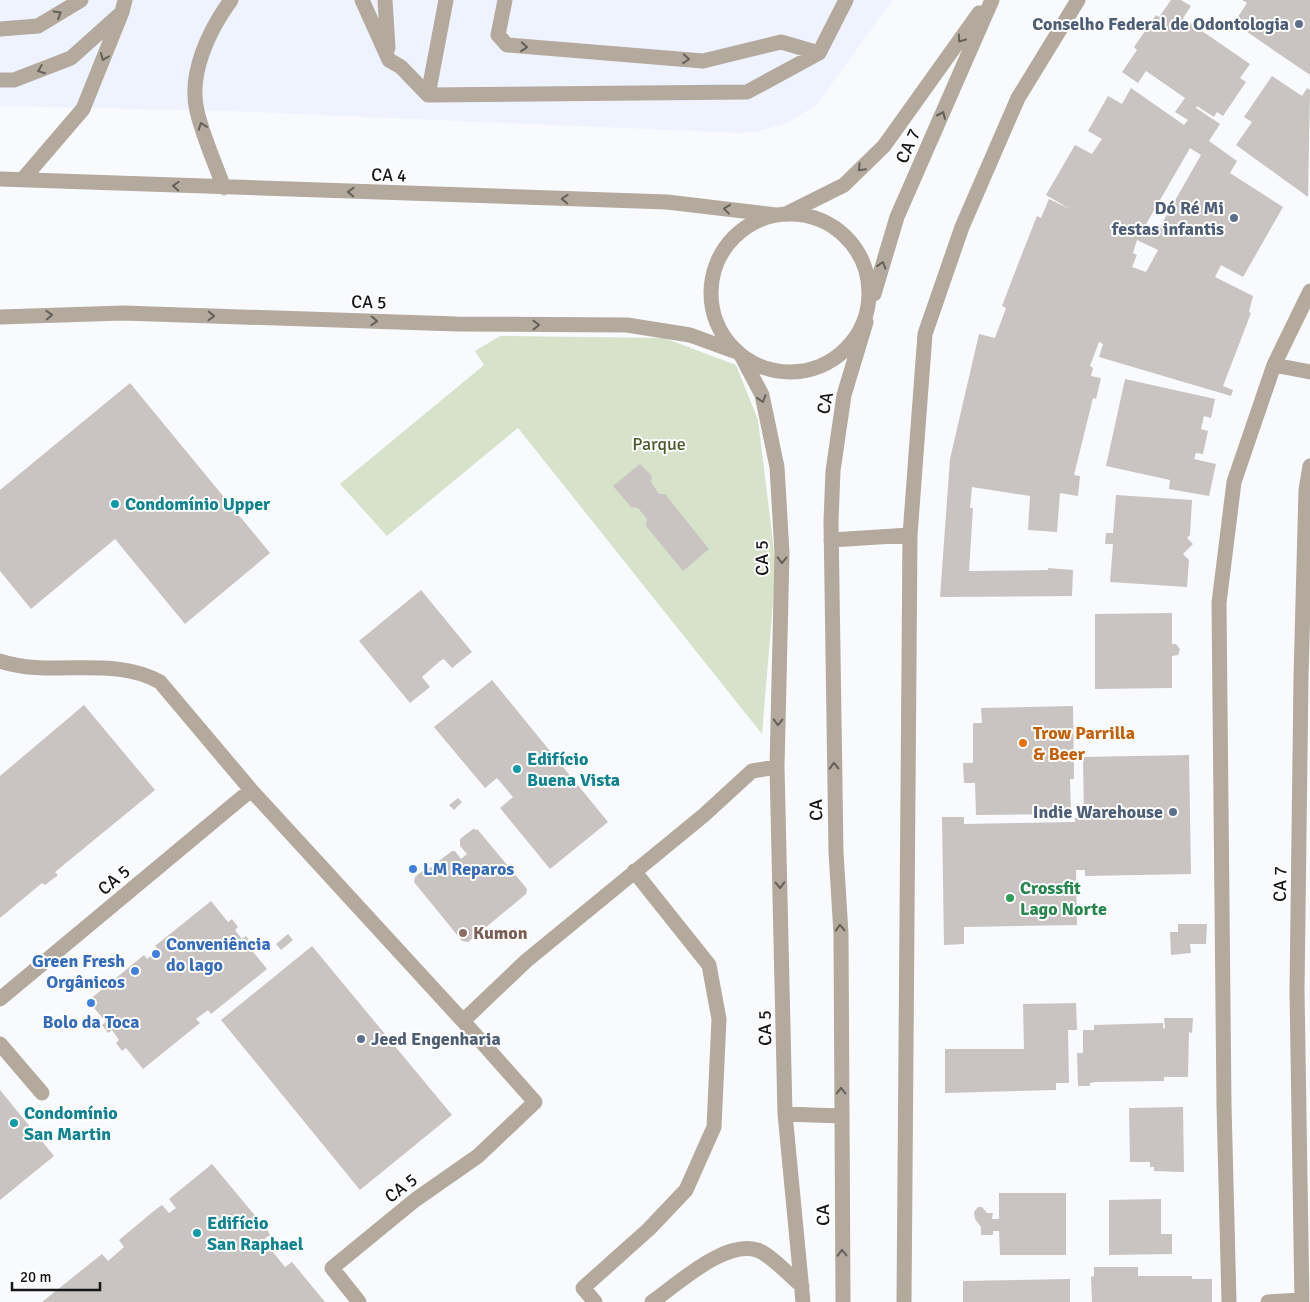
<svg xmlns="http://www.w3.org/2000/svg" width="1310" height="1302" font-family="Signika,sans-serif">
  <rect width="100%" height="100%" fill="#f9fafe"/>
  <path fill="#eff2ff" d="M0 0H893L816 105 787 123 755 132 739 133 228 111 0 106Z"/>
  <path fill="#d7e2ca" d="M500 336 664 338 736 365 758 420 776 566 762 734 518 428 387 536 340 484 484 365 475 351Z"/>
  <path fill="#c9c3c1" fill-rule="evenodd" d="M1171 0H1181L1191 6 1183 18 1250 64 1240 78 1246 82 1223 116 1217 112 1214 117 1197 106 1196 108 1220 124 1209 141 1237 161 1230 173 1283 207 1243 277 1221 265 1215 277 1253 296 1249 312 1251 313 1223 386 1233 390 1231 396 1099 357 1103 344 1099 342 1090 366 1093 368 1091 376 1101 378 1096 399 1093 398 1074 475 1080 476 1078 496 1060 493 1057 532 1028 530 1030 496 972 487 970 508H973L969 571 1048 570V568L1073 570 1072 596 940 597 950 459 979 334 995 338 1006 308 1002 306 1020 259 1037 216 1041 218 1049 199 1070 209 1046 195 1075 145 1092 154 1102 139 1088 131 1108 96 1122 104 1131 88 1184 125 1188 120 1175 112 1185 98 1146 71 1138 83 1122 72 1137 50 1134 47 1156 15 1159 17ZM1190 148 1201 155 1157 232 1145 226ZM1137 240 1158 250 1146 272 1132 267 1137 255 1133 253Z
    M1242 0H1310V75L1234 23 1247 3Z
    M1272 76 1302 96 1307 88 1310 90 1308 197 1236 145 1252 122 1244 117Z
    M1125 379 1215 399 1211 418 1204 416 1201 429 1208 431 1203 454 1196 453 1194 459 1216 464 1209 496 1169 489 1170 480 1106 466Z
    M130 383 270 553 185 624 115 539 31 609 0 571V490Z
    M640 464 652 476 651 482 659 494H665L709 549 683 571 646 526 647 519 638 508 631 507 613 486Z
    M1116 495 1192 500 1190 535 1187 538 1193 544 1183 554 1189 560 1187 587 1110 582 1113 544H1105L1106 533H1113Z
    M421 590 472 652 452 668 444 659 440 661 422 677 430 687 410 703 359 641Z
    M1172 613V644H1176L1180 649 1178 655 1172 656V688L1095 689V614Z
    M492 680 608 822 550 869 500 808 513 797 497 778 485 788 434 727Z
    M84 705 155 790 55 872 58 875 45 885 42 883 0 918V776Z
    M1073 706 1074 779H1070L1071 814 976 815 975 783H964L963 763H973V723H982L981 708Z
    M1189 755 1191 874 1085 876V870H1076L1077 925 964 927V944L944 945 942 817H964V824L1075 822V818L1084 817 1083 757Z
    M458 798 462 802 454 810 449 805Z
    M473 829 478 830 527 889 526 894 468 942 462 941 414 882 415 877 427 867 433 868 441 876 445 871 439 864V861L452 851H455L461 859 467 854 460 846V839Z
    M211 901 228 922 232 919 238 927 235 930 242 939 246 936 253 945 249 947 267 969 211 1014 208 1010 196 1019 200 1023 143 1069 126 1048 122 1051 116 1043 119 1040 112 1030 108 1033 102 1025 106 1022 88 1001 144 955 147 959 158 949 155 946Z
    M1178 924H1207L1206 944H1190L1191 953 1171 955 1170 932H1178Z
    M288 934 293 940 281 950 276 944Z
    M312 946 452 1115 360 1190 221 1020Z
    M1076 1003 1077 1030H1068L1069 1083H1056V1090L945 1093V1049H1024L1023 1004Z
    M1164 1018H1193L1192 1033 1189 1032 1188 1077H1164V1081L1095 1082 1090 1083V1086H1078L1077 1053H1083V1030H1094V1025L1163 1023V1028L1165 1029Z
    M0 1090 54 1156 0 1200Z
    M1183 1107 1184 1172 1154 1171V1167H1150V1162H1130L1129 1108Z
    M212 1164 268 1231 270 1235 263 1240 285 1267 292 1262 325 1302H42L102 1254 108 1261 124 1247 119 1240 155 1210 162 1205 169 1213 176 1208 169 1199Z
    M999 1193H1066V1255H1000L999 1231H993V1235H981V1227L975 1219 974 1212 978 1207H982L987 1213H993L992 1219H999Z
    M1161 1199V1234H1172V1254L1109 1255V1200Z
    M1094 1267H1138V1276H1192V1279H1212V1302H1092L1091 1277 1094 1276Z
    M1070 1279V1302H963V1281Z"/>
  <g fill="none" stroke-linecap="round" stroke-linejoin="round">
    <path stroke="#b3a99c" stroke-width="15" d="M362 0 389 60 401 67 428 95 747 92 819 53 846 0
      M385 0 388 48
      M505 0 498 35 507 45 703 61 781 42 819 53
      M0 29 38 26 81 0
      M0 80H14L71 58 119 15
      M428 95 446 0
      M0 179 667 202 776 215
      M23 179 83 109 122 12 125 0
      M224 188C215 163 203 137 197 111 188 74 209 30 231 0
      M788 213 844 185 884 146 979 13
      M711 293a79 79 0 1 1 158 0a79 79 0 1 1-158 0Z
      M874 294 897 217 992 0
      M0 317 123 313 457 324 627 325 690 335 734 351
      M741 355 762 395 777 467 782 553 777 767 785 1114 803 1302
      M1274 365 1310 372
      M831 540 910 535
      M0 661C51 678 112 655 160 682L251 790 463 1021 535 1102 478 1156 415 1200 332 1268 359 1302
      M0 999 251 790
      M463 1021 526 961 704 815 752 771 777 767
      M0 1044 42 1093
      M785 1114 841 1116
      M595 1302 583 1288 649 1229 686 1190 714 1127 719 1019 709 965 634 871
      M652 1302C678 1284 724 1240 757 1250 770 1254 791 1277 802 1286
      M843 1302 841 934 836 852 831 521 833 471 844 395 866 322
      M904 1302 910 535 925 334 962 227 1018 98 1078 0
      M1229 1302 1224 1105 1219 603 1234 482 1274 365 1310 291
      M1268 1302 1302 1300
      M1302 1302 1297 991 1301 677 1306 490 1310 466"/>
  </g>
  <defs><path id="oneway-chevron" d="M-2-3.5L2.5 0L-2 3.5" fill="none" stroke-width="1.6" stroke-linecap="round" stroke-linejoin="round" transform="scale(1.25)"/></defs>
  <g stroke="#64605a">
    <use href="#oneway-chevron" transform="translate(58 14) rotate(-31)"/>
    <use href="#oneway-chevron" transform="translate(961 39) rotate(126)"/>
    <use href="#oneway-chevron" transform="translate(524 47) rotate(5)"/>
    <use href="#oneway-chevron" transform="translate(104 57) rotate(112)"/>
    <use href="#oneway-chevron" transform="translate(686 59) rotate(5)"/>
    <use href="#oneway-chevron" transform="translate(41 70) rotate(159)"/>
    <use href="#oneway-chevron" transform="translate(942 115) rotate(-66)"/>
    <use href="#oneway-chevron" transform="translate(202 126) rotate(-110)"/>
    <use href="#oneway-chevron" transform="translate(861 168) rotate(135)"/>
    <use href="#oneway-chevron" transform="translate(176 186) rotate(-177)"/>
    <use href="#oneway-chevron" transform="translate(351 192) rotate(-178)"/>
    <use href="#oneway-chevron" transform="translate(565 199) rotate(-178)"/>
    <use href="#oneway-chevron" transform="translate(727 209) rotate(-173)"/>
    <use href="#oneway-chevron" transform="translate(882 265) rotate(-73)"/>
    <use href="#oneway-chevron" transform="translate(49 315) rotate(-2)"/>
    <use href="#oneway-chevron" transform="translate(211 316) rotate(2)"/>
    <use href="#oneway-chevron" transform="translate(374 321) rotate(2)"/>
    <use href="#oneway-chevron" transform="translate(536 325)"/>
    <use href="#oneway-chevron" transform="translate(762 399) rotate(73)"/>
    <use href="#oneway-chevron" transform="translate(782 560) rotate(91)"/>
    <use href="#oneway-chevron" transform="translate(778 722) rotate(91)"/>
    <use href="#oneway-chevron" transform="translate(834 766) rotate(-91)"/>
    <use href="#oneway-chevron" transform="translate(780 885) rotate(89)"/>
    <use href="#oneway-chevron" transform="translate(840 928) rotate(-93)"/>
    <use href="#oneway-chevron" transform="translate(841 1091) rotate(-90)"/>
    <use href="#oneway-chevron" transform="translate(842 1253) rotate(-91)"/>
  </g>
  <g fill="#5c6f8a" stroke="#fff" stroke-width="2">
    <circle cx="1299" cy="24" r="5"/>
    <circle cx="1234" cy="218" r="5"/>
    <circle cx="1173" cy="812" r="5"/>
    <circle cx="361" cy="1039" r="5"/>
  </g>
  <g fill="#0f9aa8" stroke="#fff" stroke-width="2">
    <circle cx="115" cy="504" r="5"/>
    <circle cx="517" cy="769" r="5"/>
    <circle cx="14" cy="1123" r="5"/>
    <circle cx="197" cy="1233" r="5"/>
  </g>
  <circle fill="#e8710a" stroke="#fff" stroke-width="2" cx="1023" cy="743" r="5"/>
  <g fill="#3f7fe0" stroke="#fff" stroke-width="2">
    <circle cx="413" cy="869" r="5"/>
    <circle cx="156" cy="954" r="5"/>
    <circle cx="135" cy="971" r="5"/>
    <circle cx="91" cy="1003" r="5"/>
  </g>
  <circle fill="#2e9e5b" stroke="#fff" stroke-width="2" cx="1010" cy="898" r="5"/>
  <circle fill="#8d6e63" stroke="#fff" stroke-width="2" cx="463" cy="933" r="5"/>
  <g text-anchor="middle" stroke-width="4" stroke-linejoin="round" paint-order="stroke">
    <g font-size="18" font-weight="bold" fill="#4e5e75" stroke="#fff" text-anchor="end">
      <text x="1289" y="30">Conselho Federal de Odontologia</text>
      <text x="1224" y="214">Dó Ré Mi<tspan x="1224" dy="21">festas infantis</tspan></text>
      <text x="1163" y="818">Indie Warehouse</text>
      <text x="371" y="1045" text-anchor="start">Jeed Engenharia</text>
    </g>
    <g font-size="18" fill="#161618" stroke="#fff">
      <text transform="translate(908 146) rotate(-66)" y="6">CA 7</text>
      <text transform="translate(389 175) rotate(2)" y="6">CA 4</text>
      <text transform="translate(369 302) rotate(2)" y="6">CA 5</text>
      <text transform="translate(825 403) rotate(-79)" y="6">CA</text>
      <text transform="translate(762 558) rotate(-91)" y="6">CA 5</text>
      <text transform="translate(816 810) rotate(-91)" y="6">CA</text>
      <text transform="translate(114 880) rotate(-40)" y="6">CA 5</text>
      <text transform="translate(1280 884) rotate(-89)" y="6">CA 7</text>
      <text transform="translate(765 1028) rotate(-91)" y="6">CA 5</text>
      <text transform="translate(401 1188) rotate(-37)" y="6">CA 5</text>
      <text transform="translate(823 1215) rotate(-91)" y="6">CA</text>
    </g>
    <g font-size="18" fill="#465b29" stroke="#fff">
      <text x="659" y="450">Parque</text>
    </g>
    <g font-size="18" font-weight="bold" fill="#0d838f" stroke="#fff" text-anchor="start">
      <text x="125" y="510">Condomínio Upper</text>
      <text x="527" y="765">Edifício<tspan x="527" dy="21">Buena Vista</tspan></text>
      <text x="24" y="1119">Condomínio<tspan x="24" dy="21">San Martin</tspan></text>
      <text x="207" y="1229">Edifício<tspan x="207" dy="21">San Raphael</tspan></text>
    </g>
    <g font-size="18" font-weight="bold" fill="#c56008" stroke="#fff" text-anchor="start">
      <text x="1033" y="739">Trow Parrilla<tspan x="1033" dy="21">&amp; Beer</tspan></text>
    </g>
    <g font-size="18" font-weight="bold" fill="#366cbe" stroke="#fff" text-anchor="start">
      <text x="423" y="875">LM Reparos</text>
      <text x="166" y="950">Conveniência<tspan x="166" dy="21">do lago</tspan></text>
      <text x="125" y="967" text-anchor="end">Green Fresh<tspan x="125" dy="21">Orgânicos</tspan></text>
      <text x="91" y="1028" text-anchor="middle">Bolo da Toca</text>
    </g>
    <g font-size="18" font-weight="bold" fill="#27864d" stroke="#fff" text-anchor="start">
      <text x="1020" y="894">Crossfit<tspan x="1020" dy="21">Lago Norte</tspan></text>
    </g>
    <g font-size="18" font-weight="bold" fill="#785e54" stroke="#fff" text-anchor="start">
      <text x="473" y="939">Kumon</text>
    </g>
  </g>
  <path d="M12 1282v8h88v-8" fill="none" stroke="#161618" stroke-width="2.5"/>
  <text x="20" y="1282" font-size="15" fill="#161618" stroke="#ffffff" stroke-width="4" paint-order="stroke">20 m</text>
</svg>
